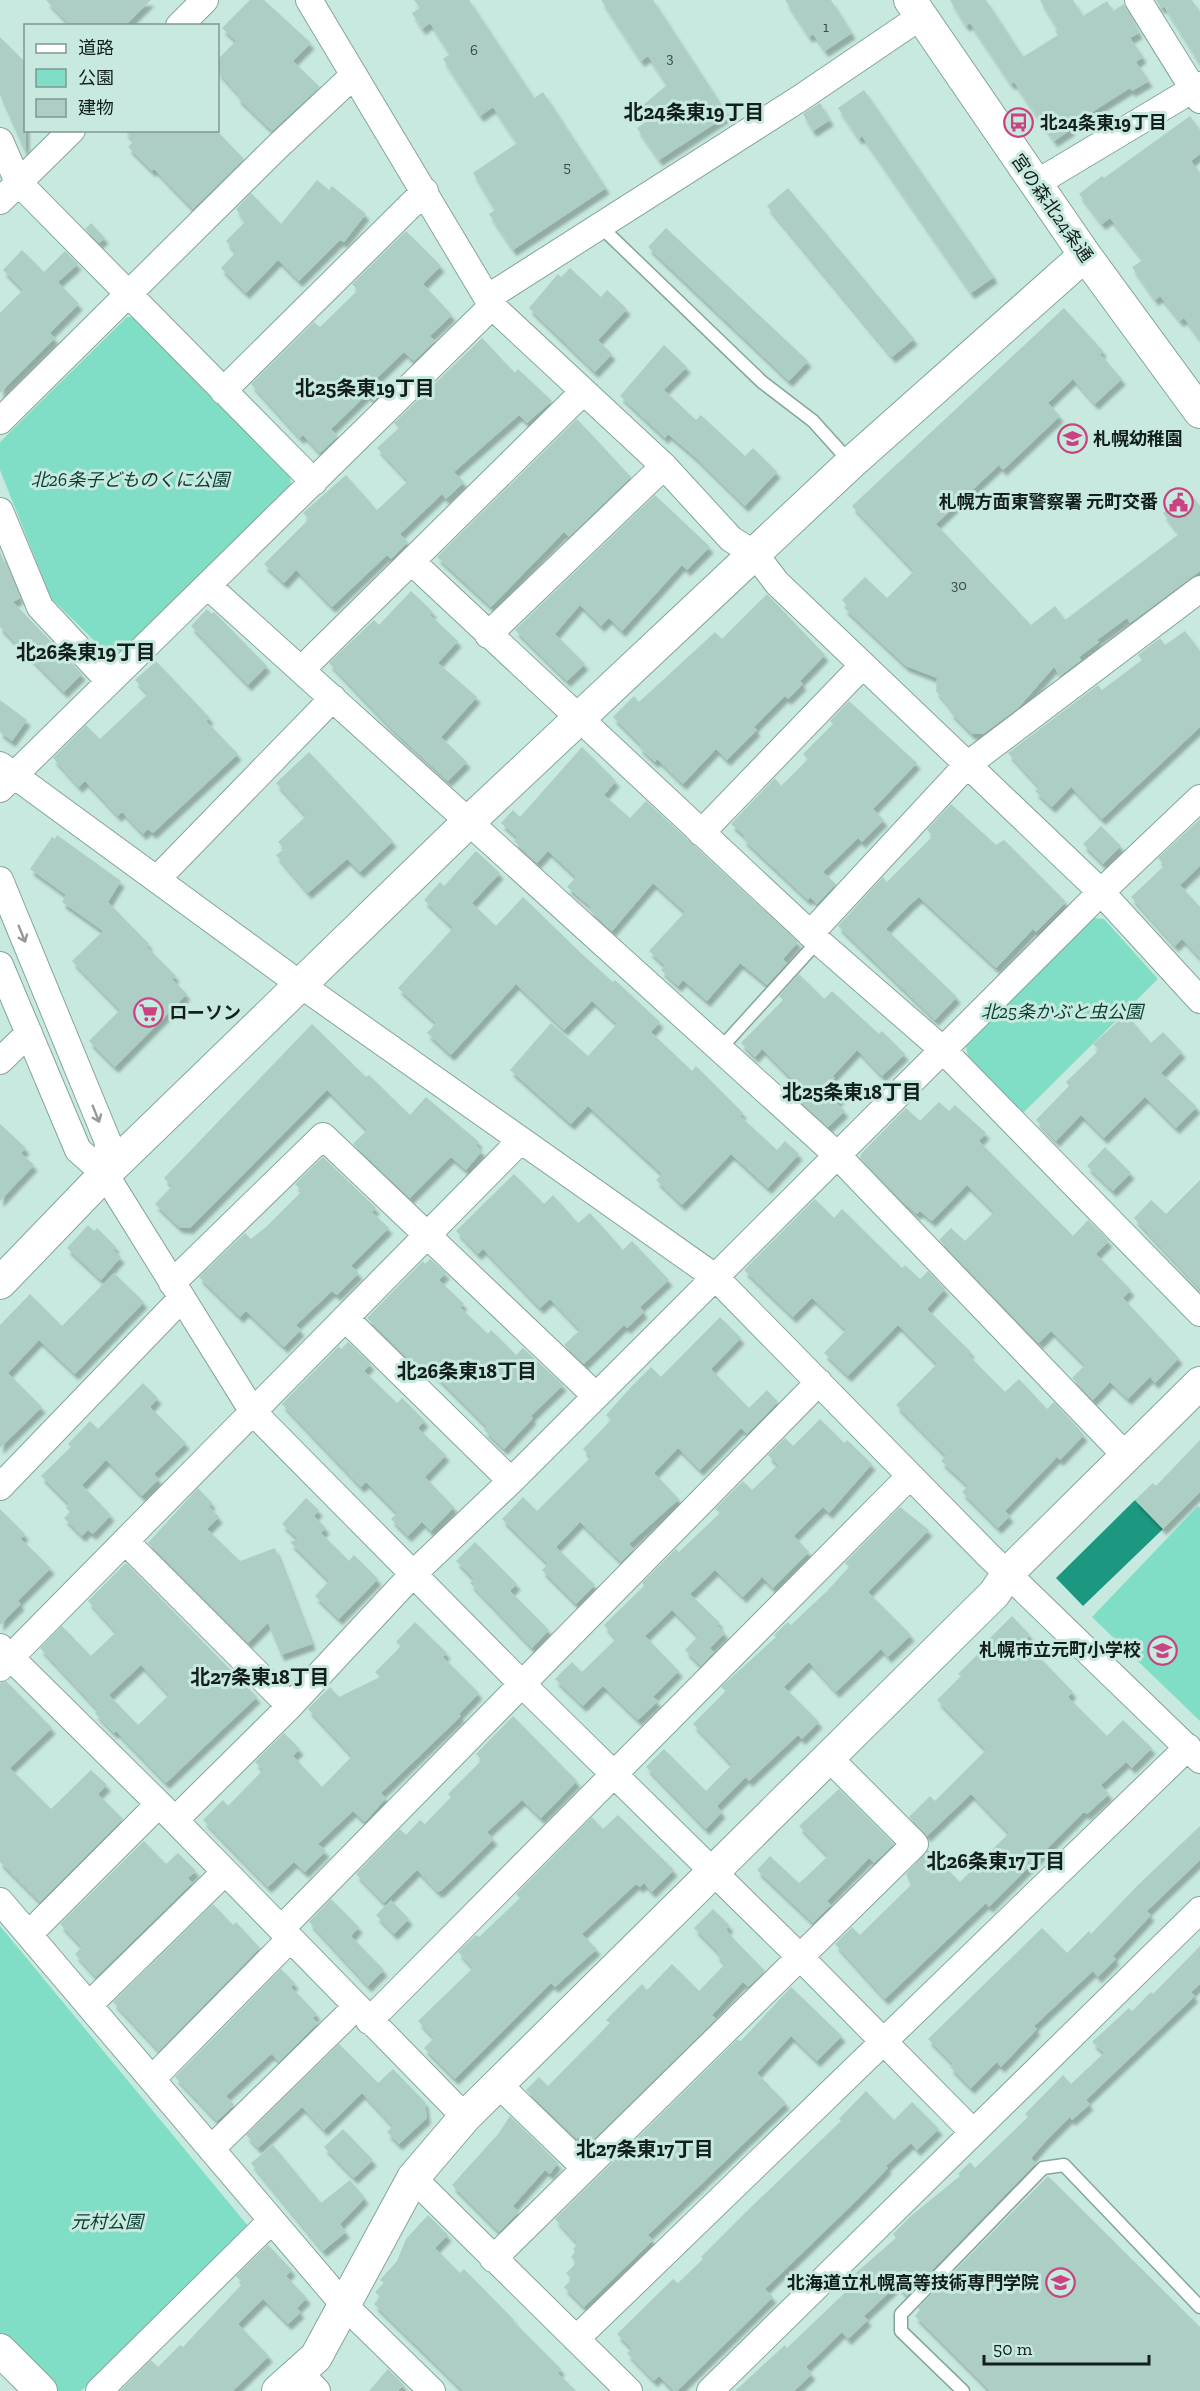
<svg xmlns="http://www.w3.org/2000/svg" width="1200" height="2391" font-family="'Zilla Slab','Noto Sans JP',serif">
  <defs>
    <filter id="shadow"><feDropShadow dx="3.5" dy="6" stdDeviation="1.5" flood-color="#0004"/></filter>
  </defs>
  <rect width="100%" height="100%" fill="#c7e9df"/>
  <path fill="#80dec6" d="M127 317H135L290 476 291 486 118 655 108 654 51 598 0 470V442Z
    M1093 918 1104 919 1158 979 1022 1114 968 1057 966 1045Z
    M1198 1506 1200 1508V1721L1092 1617Z
    M0 1926 253 2232 81 2391H52L0 2338Z"/>
  <path fill="#1c9780" d="M1135 1500 1163 1529 1083 1606 1056 1578Z"/>
  <path fill="#adcec5" fill-rule="evenodd" filter="url(#shadow)" d="M46 0H151L125 26H71Z
    M250 0H264L311 43 293 61 320 87 272 131 237 97 239 95 218 72V59L236 41 222 28Z
    M414 0H469L534 98 543 92 606 188 513 250 489 214 495 210 473 173 517 143 493 107 480 116 443 59 450 54 430 23 422 29 412 13 420 8Z
    M601 0H653L728 115 659 160 637 128 651 118 642 106 667 85 648 56 641 61Z
    M785 0H831L852 33 825 51 813 34 809 37Z
    M950 0H986L1023 57 1058 35 1055 31 1058 30 1040 0H1073L1083 16 1107 1 1113 11 1124 4 1139 33 1130 38 1143 57 1136 62 1149 81 1132 91 1130 88 1070 126 1072 129 1054 141 1014 82 1011 84 970 23 966 26Z
    M1156 0H1192L1200 12V64L1164 6 1161 8Z
    M0 37 26 63V154L0 95Z
    M864 90 994 277 971 293 862 136 859 139 838 108Z
    M820 103 830 120 813 131 803 114Z
    M1190 116 1200 130V154L1191 161 1200 173V339L1184 318 1180 321 1160 296 1155 300 1132 267 1143 260 1110 218 1102 224 1079 194 1102 176 1104 178Z
    M124 130H216L244 159 193 209 154 169 152 171 128 147 134 141Z
    M317 180 329 190 332 186 366 214 344 242 340 240 299 281 278 260 246 293 221 268 236 252 226 241 245 222 236 209 251 193 281 224Z
    M788 188 914 339 892 357 767 206Z
    M91 223 105 238 99 243 85 229Z
    M666 228 808 361 789 381 648 247Z
    M406 231 441 266 423 284 452 315 430 336 435 341 414 361 404 352 377 378 387 388 374 401 367 394 331 429 338 436 320 453 303 435 300 438 251 384 314 322 320 327 358 290 352 284Z
    M22 250 44 272 65 251 78 264 58 282 79 304 50 333 55 338 0 393V313L23 290 3 270Z
    M570 268 601 297 607 290 627 309 598 340 612 354 595 372 529 308 558 274 561 277Z
    M1064 308 1103 351 1100 354 1122 379 1095 404 1073 379 1048 403 1060 416 1003 470 999 465 936 524 1031 625 1055 606 1065 620 1179 534 1163 513 1190 493 1200 506V571L1130 623 1127 618 1097 640 1099 642 1079 657 1081 660 1060 676 1054 667 1018 708 983 734H972L950 712 952 710 936 691 937 678 906 666 844 608 847 605 842 600 865 577 887 598 914 571 852 506Z
    M482 338 515 373 518 369 552 401 527 423 519 415 454 472 464 482 446 499 442 494 400 534 408 542 391 559 387 555 332 607 296 570 284 583 264 564 309 519 303 513 346 475 377 510 408 481 377 448 399 428 394 423Z
    M664 345 687 367 664 390 696 420 701 415 745 456 753 448 777 472 745 506 695 457 668 434 665 438 620 396Z
    M577 419 631 477 569 537 564 532 491 607 437 557Z
    M655 495 710 547 687 570 682 565 622 631 609 618 601 626 580 605 555 634 585 664 567 681 515 630Z
    M0 552 20 598 13 602 82 674 64 692 0 627Z
    M411 591 433 612 430 615 458 641 438 663 477 697 441 737 467 762 448 781 392 729 329 663 374 620 379 625Z
    M767 594 825 655 800 681 803 684 788 699 785 696 754 727 757 730 727 760 716 749 683 784 657 759 655 762 639 747 641 745 613 717 634 696 639 702 715 632 722 639Z
    M207 609 212 614 214 612 267 666 248 685 191 626Z
    M1185 631 1200 651V727L1102 819 1071 787 1052 807 1035 791 1039 787 1008 753 1098 685 1102 690 1142 660 1138 655 1160 638 1165 645Z
    M156 661 210 718 206 721 238 754 153 833 148 829 143 834 122 812 118 816 85 781 79 787 53 758 86 725 100 739 148 694 135 680Z
    M0 700 27 720 12 741 0 732Z
    M849 701 917 763 873 809 884 820 862 842 858 838 823 872 836 884 817 904 810 897 808 900 743 839 745 836 731 824 775 778 781 786 808 759 803 754 833 724 830 721Z
    M582 747 616 781 604 795 630 818 646 801 798 942 783 959 787 963 767 985 740 963 707 1001 683 980 678 986 661 970 665 966 649 951 685 912 653 883 612 931 589 910 591 907 567 887 576 877 548 851 537 863 514 841 518 838 501 823 513 810 520 817Z
    M309 752 393 841 360 872 347 859 308 893 276 855 284 849 278 842 306 816 276 783Z
    M951 804 996 845 1004 840 1066 902 1036 932 1033 929 996 968 919 897 913 902 886 929 957 997 935 1020 838 926 883 877 887 882 933 836 927 830Z
    M1200 819V866L1180 885 1200 907V958L1182 939 1175 946 1131 897 1165 865 1158 858Z
    M1101 826 1121 846 1103 864 1083 844Z
    M57 835 121 881 108 902 149 944 147 947 176 976 172 979 187 994 115 1067 89 1041 120 1010 72 961 103 931 62 902 66 895 30 869 52 837 55 839Z
    M476 851 500 873 472 903 496 926 523 897 584 956 613 982 615 980 660 1022 651 1032 692 1071 696 1066 743 1113 740 1116 777 1150 785 1141 799 1154 768 1188 731 1154 682 1205 656 1180 662 1174 588 1106 571 1124 510 1070 551 1023 588 1056 617 1024 592 1001 564 1030 516 984 451 1055 427 1033 436 1023 398 988 453 928 424 900 440 882 444 886Z
    M799 974 824 999 832 991 879 1034 882 1031 905 1054 882 1076 857 1050 833 1076 835 1078 831 1082 843 1095 836 1102 845 1111 828 1127 784 1087 792 1079 762 1049 755 1057 741 1043 783 1000 779 996Z
    M1126 1014 1151 1043 1163 1032 1182 1052 1161 1073 1197 1107 1176 1128 1145 1097 1104 1138 1081 1115 1056 1141 1036 1120 1069 1086 1066 1082 1099 1050 1093 1044Z
    M312 1024 366 1077 369 1075 410 1115 426 1097 479 1142 476 1145 482 1151 466 1170 451 1157 410 1198 353 1144 367 1130 327 1090 190 1228 179 1227 155 1204 172 1186 164 1178Z
    M939 1102 949 1111 955 1105 986 1133 979 1141 1073 1236 1088 1220 1109 1241 1096 1254 1131 1290 1123 1298 1179 1358 1155 1383 1150 1377 1128 1399 1110 1382 1093 1400 1072 1378 1085 1365 1051 1331 1039 1343 939 1240 951 1228 965 1241 994 1212 967 1185 932 1221 920 1211 917 1214 902 1201 860 1158 861 1154 906 1108 920 1121Z
    M0 1124 26 1148 21 1153 34 1165 0 1201Z
    M1105 1147 1131 1173 1113 1191 1087 1166Z
    M323 1157 376 1208 372 1212 389 1228 351 1266 359 1273 337 1295 332 1291 296 1325 301 1330 284 1347 246 1311 240 1317 199 1277 245 1233 251 1239 266 1227 302 1191 295 1184Z
    M514 1174 544 1204 553 1195 578 1223 590 1213 623 1250 632 1241 669 1280 640 1307 644 1312 627 1328 624 1325 584 1364 564 1345 580 1330 550 1299 540 1308 483 1249 478 1254 456 1231Z
    M1200 1180V1289L1134 1218 1151 1200 1166 1214Z
    M815 1199 834 1218 842 1209 902 1268 905 1265 920 1279 928 1271 945 1289 927 1309 971 1352 968 1354 977 1364 1005 1392 1019 1379 1047 1409 1054 1402 1084 1435 1060 1460 1057 1457 1005 1511 1010 1516 998 1528 962 1492 968 1486 941 1461 946 1456 896 1405 937 1364 898 1325 848 1376 824 1353 846 1330 812 1298 793 1317 744 1270Z
    M88 1225 94 1231 97 1228 116 1247 113 1250 121 1257 101 1280 67 1248Z
    M430 1259 446 1273 439 1280 464 1304 460 1307 488 1334 491 1330 516 1355 523 1348 563 1385 531 1416 533 1418 504 1449 484 1430 487 1427 427 1367 422 1372 367 1318 423 1261 425 1264Z
    M114 1273 144 1302 75 1374 39 1340 8 1373 42 1407 0 1448V1325L30 1294 62 1326Z
    M720 1317 741 1338 711 1369 749 1408 767 1390 778 1402 747 1434 741 1428 700 1470 678 1448 654 1473 679 1499 629 1544 634 1549 621 1562 580 1522 556 1547 595 1585 576 1604 542 1570 548 1564 502 1519 523 1497 537 1511 591 1457 583 1449 611 1420 606 1415 631 1387 651 1367 661 1377Z
    M348 1342 371 1364 364 1371 397 1403 402 1398 425 1421 418 1428 446 1455 425 1477 454 1507 431 1531 422 1522 408 1536 391 1519 397 1513 366 1482 361 1487 282 1404 339 1346 341 1349Z
    M143 1383 158 1398 150 1407 186 1443 154 1474 159 1479 142 1496 106 1460 82 1485 111 1515 93 1534 88 1530 82 1536 64 1518 70 1512 66 1508 69 1504 41 1476 71 1447 68 1444 90 1421 98 1429Z
    M820 1419 844 1443 847 1440 872 1464 829 1513 823 1507 794 1536 809 1552 773 1588 762 1577 743 1597 715 1570 690 1594 720 1623 717 1625 725 1633 710 1648 714 1652 701 1666 685 1650 698 1636 672 1610 645 1636 679 1671 653 1697 658 1701 638 1720 603 1686 583 1706 555 1679 572 1662 582 1672 616 1639 604 1625 644 1586 642 1583 676 1549 679 1552 720 1513 715 1509 743 1481 752 1490 778 1465 768 1455 785 1438 793 1446Z
    M1200 1440V1492L1163 1529 1135 1500 1153 1483 1156 1486Z
    M198 1488 212 1503 209 1506 219 1517 207 1529 240 1561 275 1548 312 1644 281 1655 268 1623 248 1643 148 1543Z
    M306 1498 319 1510 314 1516 326 1528 321 1533 349 1561 354 1555 378 1579 339 1619 315 1596 329 1581 290 1542 298 1539 282 1524Z
    M900 1507 929 1530 868 1592 911 1635 888 1657 881 1649 836 1692 809 1662 784 1687 819 1722 802 1739 798 1735 749 1781 746 1777 717 1806 722 1812 706 1829 646 1767 664 1749 706 1791 732 1765 693 1724 726 1691 721 1687 776 1637 774 1635 788 1622 791 1625 827 1591 849 1567 845 1563Z
    M0 1509 25 1534 21 1539 51 1568 18 1601 21 1604 0 1625Z
    M475 1542 517 1584 510 1591 549 1630 532 1648 470 1583 474 1579 456 1561Z
    M126 1563 257 1697 166 1783 116 1731 114 1733 95 1713 98 1710 40 1648 62 1626 91 1656 116 1632 88 1601ZM141 1665 169 1695 138 1725 109 1695Z
    M1012 1616 1030 1635 1024 1641 1073 1692 1068 1697 1107 1736 1123 1720 1152 1748 1132 1768 1126 1762 1101 1785 1109 1794 1087 1814 1084 1812 989 1907 986 1903 885 1999 835 1944 852 1927 860 1935 911 1885 906 1874 928 1850 960 1882 1009 1833 971 1794 927 1836 909 1817 930 1796 935 1801 986 1750 937 1700 961 1676 958 1674 982 1650 980 1648Z
    M415 1622 447 1653 443 1657 479 1693 459 1714 461 1716 381 1793 386 1798 365 1822 353 1811 318 1844 326 1851 305 1872 294 1862 268 1887 203 1820 223 1800 228 1806 263 1770 255 1762 284 1733 300 1749 293 1756 322 1787 352 1756 308 1709 330 1687 339 1697 380 1677 375 1672 401 1646 396 1642Z
    M6 1681 52 1728 10 1768 51 1809 91 1770 107 1785 98 1794 123 1819 40 1902 0 1862V1683Z
    M513 1716 577 1781 541 1818 522 1800 487 1832 494 1839 442 1890 438 1892 417 1870 384 1903 356 1874 400 1829 406 1835 420 1820 425 1824 451 1797 448 1794 482 1760 476 1754Z
    M839 1789 894 1844 874 1863 869 1858 827 1901 831 1905 813 1923 757 1870 770 1856 799 1883 804 1879 828 1856 799 1826Z
    M618 1815 674 1870 652 1892 644 1883 640 1887 636 1884 597 1920 582 1934 597 1949 555 1987 551 1983 455 2079 424 2048 434 2038 418 2021 473 1968 458 1952 476 1935 479 1937 520 1898 516 1894 592 1817 603 1829Z
    M1200 1826V1860L1147 1911 1151 1915 1113 1956 1116 1959 1098 1977 1093 1971 1034 2026 1037 2029 1001 2067 997 2062 971 2088 950 2067 953 2064 928 2039 1042 1928 1067 1953 1089 1931 1091 1934 1138 1885Z
    M144 1841 166 1864 178 1853 196 1871 188 1878 192 1883 96 1977 75 1954 82 1947 60 1924Z
    M331 1899 359 1927 351 1936 384 1970 368 1986 309 1922Z
    M391 1900 409 1919 394 1934 376 1915Z
    M213 1904 233 1925 236 1922 260 1948 159 2051 113 2002Z
    M713 1909 730 1926 726 1929 731 1936 765 1971 748 1987 743 1982 712 2015 716 2019 589 2144 580 2135 577 2139 526 2090 539 2077 548 2086 610 2023 606 2020 642 1984 647 1990 672 1964 699 1991 725 1964 716 1954 718 1952 694 1928Z
    M1200 1946V1984L1191 1992 1195 1996 1086 2100 1090 2104 1072 2120 1070 2117 1045 2142 1031 2158 1036 2163 907 2296 897 2285 864 2316 868 2320 848 2339 842 2332 806 2367 812 2374 794 2391H735L785 2345 787 2348 855 2283 850 2278 896 2238 893 2234 912 2215 960 2176 958 2174 970 2162 975 2168 1028 2117 1025 2114 1063 2075 1071 2084 1104 2053 1092 2042 1129 2008 1132 2011 1151 1992 1153 1994Z
    M281 1969 295 1983 291 1987 317 2014 313 2018 318 2023 279 2062 272 2054 269 2056 226 2096 234 2105 217 2121 175 2077Z
    M791 1987 842 2036 817 2061 791 2036 757 2073 786 2103 648 2235 653 2240 584 2307 564 2287 572 2279 566 2273 576 2263 571 2257 575 2252 573 2249 578 2244 555 2219 737 2040 741 2041Z
    M339 2044 378 2083 393 2069 425 2102 427 2118 399 2144 387 2132 393 2126 362 2093 324 2130 302 2107 258 2148 246 2135Z
    M866 2091 894 2120 912 2102 939 2129 917 2150 911 2143 886 2166 888 2168 857 2200 765 2289 773 2297 677 2391H674L659 2376 654 2381 627 2353 632 2349 617 2334 673 2279 678 2283 703 2259 701 2257 749 2209 841 2121 839 2119Z
    M510 2116 558 2163 550 2174 545 2170 513 2206 519 2212 499 2232 452 2185 499 2133Z
    M343 2129 373 2160 354 2178 324 2147Z
    M273 2145 321 2203 350 2180 365 2198 340 2224 346 2232 323 2251 251 2163Z
    M1048 2176 1200 2327V2391H990L915 2316 920 2310 918 2308Z
    M428 2215 448 2235 435 2248 460 2273 464 2269 514 2320 513 2321 561 2369 558 2373 576 2391H463L374 2304 380 2297 375 2292 384 2283 380 2280 397 2261 406 2239Z
    M268 2245 292 2270 286 2276 307 2298 297 2308 301 2312 288 2324 263 2299 238 2324 269 2356 233 2391H120L151 2360 158 2367 180 2345 183 2347 243 2283 236 2276Z
    M388 2369 404 2385 398 2391H369Z"/>
  <g fill="none" stroke-linecap="round" stroke-linejoin="round">
    <defs>
      <path id="service" d="M600 226 762 382 813 421 850 462
        M720 1049 818 941
        M963 2391 901 2331V2314L1043 2168 1064 2165 1200 2307"/>
      <path id="minor" d="M309 0 492 306 664 466 731 539 755 554 777 583 1101 892 1200 1000
        M1138 0 1200 100
        M179 26 205 0
        M0 141 18 182 314 482
        M1035 184 1200 85
        M0 201 72 130
        M487 298 799 99 920 17
        M223 391 425 191
        M0 421 276 148 354 75
        M0 511 40 607 108 680
        M412 562 818 941 942 1049 1200 1313
        M208 586 836 1154 1127 1457
        M488 635 664 466
        M302 669 582 393
        M0 765 301 985 715 1277 988 1555 1200 1760
        M0 789 492 306
        M701 833 863 665
        M157 879 333 698
        M0 880 108 1142 105 1174
        M810 934 967 765 1200 589
        M0 965 78 1150 105 1174 253 1412 522 1684 800 1957 973 2132
        M0 1061 29 1033
        M172 1283 323 1136 596 1396
        M345 1318 511 1481
        M0 1487 182 1298
        M125 1541 290 1706
        M0 1647 159 1804 465 2117
        M0 1668 521 1140
        M175 1820 290 1706 413 1574 511 1481 1101 892 1200 798
        M0 1901 344 2305 432 2391
        M281 1929 819 1382
        M29 1934 159 1804
        M89 2005 225 1872
        M369 2021 910 1476
        M152 2079 290 1939
        M498 2084 585 2168
        M211 2149 356 2007
        M413 2178 629 2391
        M493 2259 915 1844 830 1759
        M576 2339 1188 1747
        M298 2371 317 2391
        M99 2391 271 2221
        M710 2391 1200 1910"/>
      <path id="tertiary" d="M910 0 1085 255 1200 412
        M0 1283 105 1174 460 830 851 463 1085 255
        M0 2350 41 2391
        M278 2391 316 2357 413 2178 465 2117 994 1594 1009 1572 1200 1383"/>
    </defs>
    <use href="#service" stroke="#85a59c" stroke-width="15"/>
    <use href="#minor" stroke="#85a59c" stroke-width="28"/>
    <use href="#tertiary" stroke="#85a59c" stroke-width="34"/>
    <use href="#service" stroke="#fff" stroke-width="12"/>
    <use href="#minor" stroke="#fff" stroke-width="26"/>
    <use href="#tertiary" stroke="#fff" stroke-width="32"/>
  </g>
  <defs><path id="oneway-shaft" d="M-6 0H5M1.5-3L5.5 0L1.5 3" fill="none" stroke-width="1.6" stroke-linecap="round" stroke-linejoin="round" transform="scale(1.5)"/></defs>
  <g stroke="#959a99">
    <use href="#oneway-shaft" transform="translate(22 934) rotate(68)"/>
    <use href="#oneway-shaft" transform="translate(96 1114) rotate(68)"/>
  </g>
  <defs>
    <symbol id="bus-ring" viewBox="-11 -11 22 22"><circle r="9.5" fill="#c7e9df" stroke="#ca4281" stroke-width="1.5"/><path d="M-5-6H5V4H4V6H2V4H-2V6H-4V4H-5ZM-3.5-4V0h7V-4ZM-3.5 1.2v1.5H-2V1.2ZM2 1.2v1.5H3.5V1.2Z" fill="#ca4281"/></symbol>
    <symbol id="school-ring" viewBox="-11 -11 22 22"><circle r="9.5" fill="#c7e9df" stroke="#ca4281" stroke-width="1.5"/><path d="M0-5L7-2L0 1L-7-2ZM-4 1L0 2.5L4 1V4Q0 6-4 4Z" fill="#ca4281"/></symbol>
    <symbol id="civic-ring" viewBox="-11 -11 22 22"><circle r="9.5" fill="#c7e9df" stroke="#ca4281" stroke-width="1.5"/><path d="M-.6-6.5H3V-4.5H.6V-3L4-1V1h2V6H-6V1h2V-1L-.6-3ZM-1.2 2.5V6h2.4V2.5Z" fill="#ca4281"/></symbol>
    <symbol id="supermarket-ring" viewBox="-11 -11 22 22"><circle r="9.5" fill="#c7e9df" stroke="#ca4281" stroke-width="1.5"/><path d="M-6-5.5h2.5l.6 2H6L4.5 2H-2.5L-4.4-4H-6ZM-1.5 3.2a1.3 1.3 0 1 0 .1 0ZM3 3.2a1.3 1.3 0 1 0 .1 0Z" fill="#ca4281"/></symbol>
  </defs>
  <g fill-rule="evenodd">
    <use href="#bus-ring" x="1002" y="106" width="33" height="33"/>
    <use href="#school-ring" x="1056" y="422" width="33" height="33"/>
    <use href="#civic-ring" x="1162" y="486" width="33" height="33"/>
    <use href="#supermarket-ring" x="132" y="996" width="33" height="33"/>
    <use href="#school-ring" x="1146" y="1634" width="33" height="33"/>
    <use href="#school-ring" x="1044" y="2266" width="33" height="33"/>
  </g>
  <g text-anchor="middle" stroke-width="6" stroke-linejoin="round" paint-order="stroke">
    <g font-size="15" fill="#3a4b46">
      <text x="826" y="32">1</text>
      <text x="474" y="55">6</text>
      <text x="670" y="63">3</text>
      <text x="567" y="172">5</text>
      <text x="959" y="590">30</text>
    </g>
    <g font-size="18" font-weight="bold" fill="#131f1c" stroke="#c7e9df" text-anchor="start">
      <text x="1040" y="129">北24条東19丁目</text>
      <text x="1093" y="445">札幌幼稚園</text>
      <text x="1158" y="508" text-anchor="end">札幌方面東警察署 元町交番</text>
      <text x="169" y="1019">ローソン</text>
      <text x="1141" y="1656" text-anchor="end">札幌市立元町小学校</text>
      <text x="1039" y="2289" text-anchor="end">北海道立札幌高等技術専門学院</text>
    </g>
    <g font-size="18" fill="#131f1c" stroke="#c7e9df">
      <text transform="translate(1052 208) rotate(55)" y="6">宮の森北24条通</text>
    </g>
    <g font-size="18" font-style="italic" fill="#0a3d33" stroke="#c7e9df">
      <text x="130" y="486">北26条子どものくに公園</text>
      <text x="1062" y="1018">北25条かぶと虫公園</text>
      <text x="107" y="2228">元村公園</text>
    </g>
    <g font-size="20" font-weight="bold" fill="#131f1c" stroke="#c7e9df">
      <text x="694" y="119">北24条東19丁目</text>
      <text x="365" y="395">北25条東19丁目</text>
      <text x="86" y="659">北26条東19丁目</text>
      <text x="852" y="1099">北25条東18丁目</text>
      <text x="467" y="1378">北26条東18丁目</text>
      <text x="260" y="1684">北27条東18丁目</text>
      <text x="996" y="1868">北26条東17丁目</text>
      <text x="645" y="2156">北27条東17丁目</text>
    </g>
  </g>
  <rect x="24" y="24" width="195" height="108" fill="#c7e9df" stroke="#7f9891" stroke-width="1.5"/>
  <rect x="36" y="44" width="30" height="9" fill="#ffffff" stroke="#7f9891" stroke-width="1.5"/>
  <text x="78" y="54" font-size="18" fill="#131f1c">道路</text>
  <rect x="36" y="69" width="30" height="18" fill="#80dec6" stroke="#7f9891" stroke-width="1.5"/>
  <text x="78" y="84" font-size="18" fill="#131f1c">公園</text>
  <rect x="36" y="99" width="30" height="18" fill="#adcec5" stroke="#7f9891" stroke-width="1.5"/>
  <text x="78" y="114" font-size="18" fill="#131f1c">建物</text>
  <path d="M984 2355v9h165v-9" fill="none" stroke="#131f1c" stroke-width="3"/>
  <text x="993" y="2355" font-size="18" fill="#131f1c" stroke="#c7e9df" stroke-width="4.5" paint-order="stroke">50 m</text>
</svg>
